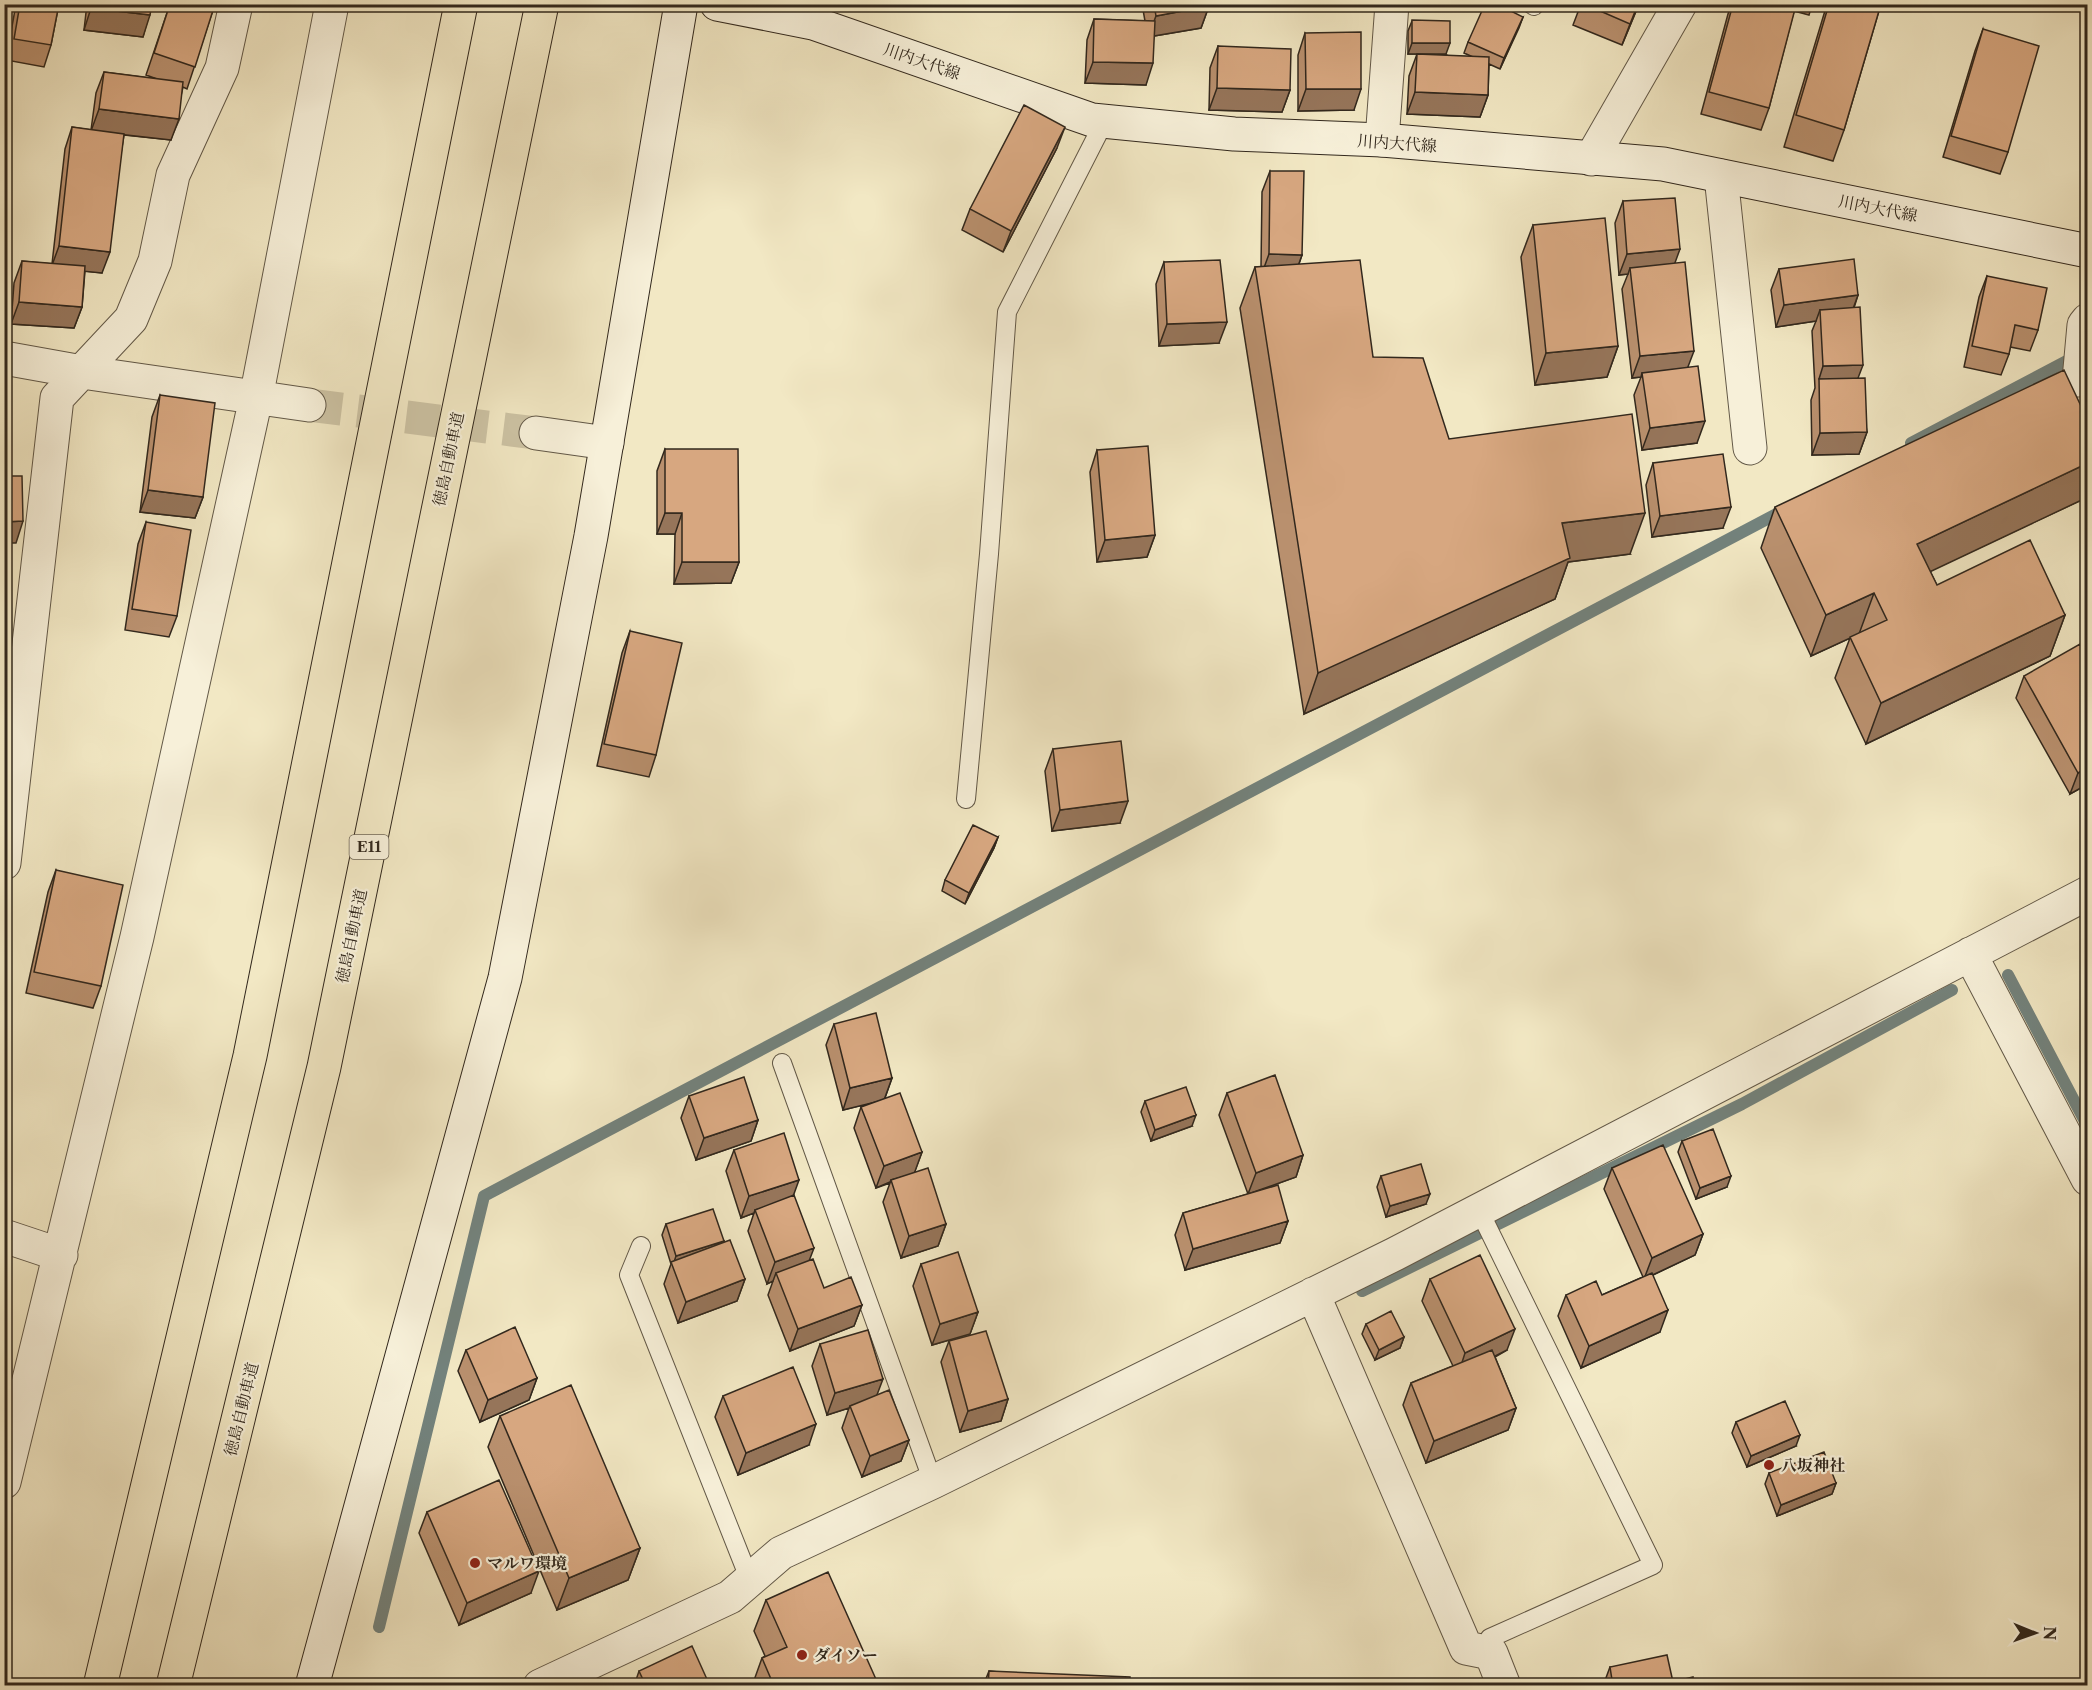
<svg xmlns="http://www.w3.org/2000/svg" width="2092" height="1690" font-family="'Libre Caslon Text','Noto Serif JP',serif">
  <rect width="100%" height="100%" fill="#f2e8c4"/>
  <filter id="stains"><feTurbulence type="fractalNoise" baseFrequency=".00333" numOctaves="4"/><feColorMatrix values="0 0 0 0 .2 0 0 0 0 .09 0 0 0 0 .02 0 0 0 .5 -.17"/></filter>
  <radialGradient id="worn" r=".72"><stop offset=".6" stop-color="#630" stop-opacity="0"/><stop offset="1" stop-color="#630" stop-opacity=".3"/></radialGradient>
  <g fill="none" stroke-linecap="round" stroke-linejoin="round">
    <path stroke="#73827c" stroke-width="12" d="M1911 443 2078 355
      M2008 975 2088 1127
      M1362 1291 1742 1104 1952 990
      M379 1627 484 1196 1786 509"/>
    <path stroke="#ccc2a3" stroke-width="33" stroke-dasharray="33 16" stroke-linecap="butt" d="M309 405 536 433"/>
    <defs>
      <path id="lane" d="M1531 4 1534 6
        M966 799 989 554 1007 312 1104 122
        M782 1063 933 1482
        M1479 1210 1653 1565 1490 1638 1491 1653
        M641 1246 629 1275 749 1578"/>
      <path id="street" d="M1382 140 1392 4
        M1591 159 1680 4
        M1721 176 1750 448
        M4 358 82 372 309 405
        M2079 380 2084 325 2088 320
        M536 433 607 443
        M4 863 57 398 131 319 155 261 173 175 222 68 236 4
        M1970 954 2088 1179
        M4 1236 61 1255
        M1313 1294 1466 1648 1491 1653 1504 1686
        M4 1482 137 937 256 398 332 4
        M540 1686 730 1597 781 1553 933 1482 1395 1254 2088 893"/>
      <path id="secondary" d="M717 4 813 23 1092 120 1234 134 1382 140 1663 164 2088 251
        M312 1686 505 978 591 536 681 4"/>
      <path id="highway" d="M100 1686 250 1056 461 4
        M173 1686 324 1067 542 4"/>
    </defs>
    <use href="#lane" stroke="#625847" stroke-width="20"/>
    <use href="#street" stroke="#625847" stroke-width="35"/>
    <use href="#secondary" stroke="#32281d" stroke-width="35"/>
    <use href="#highway" stroke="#32281d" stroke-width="35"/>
    <use href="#lane" stroke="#f7f0d9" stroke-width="18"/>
    <use href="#street" stroke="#f7f0d9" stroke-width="33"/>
    <use href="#secondary" stroke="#f7f0d9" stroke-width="33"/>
    <use href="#highway" stroke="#f2e8c4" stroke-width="33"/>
  </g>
  <path fill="#b9906e" stroke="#32281d" stroke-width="1.5" d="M16 4H59L51 45 44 67 6 60Z
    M87 4H152L143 37 84 30Z
    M170 4H215L187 89 183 87 171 140 124 135 102 273 85 271 82 307 74 328 11 324 14 283 22 261 52 264 65 149 72 127 91 130 96 93 104 72 157 79 146 75Z
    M1142 4H1208L1209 6 1201 28 1154 36 1146 85 1085 83 1087 40 1094 19 1145 21Z
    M1581 4H1639L1622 45 1573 25Z
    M1732 4H1812L1809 15 1794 11 1769 108 1761 130 1701 114 1728 14Z
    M1827 4H1881L1844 130 1833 161 1784 147Z
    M1523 17 1500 69 1489 64 1488 95 1480 117 1407 114 1409 76 1417 54 1473 57 1464 53 1468 42Z
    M1412 21 1446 54H1408V31Z
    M1983 29 2008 152 2000 174 1943 157 1975 51Z
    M1305 33 1354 110 1298 111V55Z
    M1218 46 1290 90 1282 112 1209 110 1210 68Z
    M1057 148 1003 252 962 230 970 209Z
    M1270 171 1302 255 1299 264 1373 357 1449 439 1630 554 1568 562 1555 599 1304 714 1240 308 1255 267H1261L1262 192Z
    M1623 201 1675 263 1697 443 1642 450 1634 395 1641 377 1632 378 1622 289 1628 274 1619 275 1615 223Z
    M1533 225 1618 346 1607 377 1535 385 1521 257Z
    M1164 262 1219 343 1159 346 1156 284Z
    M1779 269 1858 295 1854 308 1858 378 1867 432 1859 454 1812 455 1811 400 1815 388 1812 331 1816 321 1776 327 1771 290Z
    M1987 276 2038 330 2030 351 2010 347 2009 354 2001 375 1964 367 1979 297Z
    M160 395 203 497 195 518 140 512 152 417Z
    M2088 421V497L1930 571 1937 585 2065 615 2050 656 1866 744 1835 678 1850 638 1811 656 1761 548 1775 507Z
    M665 449 739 562 731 583 674 584 675 534H657V471Z
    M1097 450 1155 535 1147 557 1097 562 1090 472Z
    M1653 463 1723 528 1652 537 1646 485Z
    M146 522 177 616 169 637 125 630 138 544Z
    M630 631 656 755 649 777 597 766 622 653Z
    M2088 659V784L2070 794 2016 698 2024 676Z
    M1053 749 1120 823 1052 831 1045 771Z
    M998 837 994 848 965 904 942 891 945 880Z
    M56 870 101 986 93 1008 26 993 48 892Z
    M834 1024 892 1078 885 1098 922 1152 914 1173 946 1224 938 1246 901 1258 883 1202 890 1183 876 1188 854 1128 861 1107 874 1102 843 1110 826 1045Z
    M1227 1093 1303 1155 1296 1177 1257 1191 1288 1221 1280 1243 1185 1270 1175 1235 1183 1213 1248 1194 1219 1115Z
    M689 1096 758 1120 751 1141 696 1160 681 1118Z
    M1145 1101 1192 1126 1151 1141 1141 1112Z
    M1682 1141 1727 1187 1696 1199 1678 1152Z
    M734 1150 793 1196 809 1261 824 1288 862 1305 854 1326 790 1351 768 1295 773 1281 767 1284 748 1231 754 1213 741 1218 726 1171Z
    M1612 1168 1703 1234 1695 1255 1653 1275 1660 1332 1581 1368 1558 1316 1566 1295H1602L1643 1277 1604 1189Z
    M1381 1176 1426 1204 1386 1217 1377 1187Z
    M666 1224 723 1242 745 1279 737 1301 678 1323 664 1284 671 1264 662 1235Z
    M921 1264 978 1312 970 1334 932 1345 913 1286Z
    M1430 1279 1507 1350 1495 1357 1516 1408 1508 1430 1426 1463 1403 1405 1411 1383 1453 1366 1422 1301Z
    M1366 1324 1404 1337 1400 1348 1375 1360 1362 1334Z
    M949 1341 1008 1399 1001 1421 960 1432 941 1362Z
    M820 1344 877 1395 909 1440 901 1461 862 1477 842 1428 849 1408 827 1415 812 1366Z
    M466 1350 537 1378 529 1400 480 1422 458 1371Z
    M723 1396 809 1445 738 1475 715 1417Z
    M500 1416 640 1548 628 1580 557 1610 488 1447Z
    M1736 1422 1796 1446 1747 1467 1732 1433Z
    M1769 1473 1836 1483 1832 1494 1777 1516 1765 1484Z
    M427 1512 531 1593 459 1625 419 1533Z
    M766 1600 879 1686H752L762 1658 765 1656 754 1631Z
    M1610 1667 1673 1682 1694 1686H1603Z
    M639 1671 710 1686H634Z
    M989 1671 1130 1686H983Z"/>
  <path fill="#96755a" stroke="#32281d" stroke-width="1.5" d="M1252 4H1294L1293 8H1250Z
    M1638 4H1639L1622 45 1630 24Z
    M1209 6 1201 28 1148 37 1156 16Z
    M91 8 150 15 143 37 84 30Z
    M1523 17 1519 28 1500 69 1504 58Z
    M1412 43H1450L1446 54H1408Z
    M1093 62 1153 63 1146 85 1085 83Z
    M1217 88 1290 90 1282 112 1209 110Z
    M1306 89H1361L1354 110 1298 111Z
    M1415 92 1488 95 1480 117 1407 114Z
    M99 109 179 119 171 140 91 131Z
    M1065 127 1057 148 1003 252 1011 231Z
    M59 246 110 252 102 273 51 268Z
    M1680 249 1672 271 1630 268 1628 274 1619 275 1627 254Z
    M1269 254 1302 255 1294 277 1261 276Z
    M1858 295 1850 317 1820 310 1816 321 1776 327 1784 305Z
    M19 302 82 307 74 328 11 324Z
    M1227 322 1219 343 1159 346 1167 324Z
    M1618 346 1607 377 1535 385 1546 353Z
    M1694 351 1686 372 1642 373 1641 377 1632 378 1640 356Z
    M1863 365 1855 386 1819 379 1823 366Z
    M1705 421 1697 443 1642 450 1650 428Z
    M1867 432 1859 454 1812 455 1820 433Z
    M2088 463V497L1902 585 1917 544Z
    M148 490 203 497 195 518 140 512Z
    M1731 507 1723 528 1652 537 1660 516Z
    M665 513H682L675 534H657Z
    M1645 513 1630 554 1568 562 1555 599 1304 714 1318 673 1562 523Z
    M23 521 16 543H4V522Z
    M1155 535 1147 557 1097 562 1105 540Z
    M682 562H739L731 583 674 584Z
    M1874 593 1859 634 1811 656 1826 615Z
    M2065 615 2050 656 1866 744 1881 703Z
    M2088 767V784L2070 794 2078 773Z
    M1128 801 1120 823 1052 831 1060 810Z
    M998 837 994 848 965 904 969 893Z
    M892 1078 884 1100 843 1110 850 1088Z
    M1196 1115 1192 1126 1151 1141 1155 1130Z
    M758 1120 751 1141 696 1160 704 1138Z
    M922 1152 914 1174 891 1180 890 1182 876 1188 884 1166Z
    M1303 1155 1296 1177 1248 1194 1256 1173Z
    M1731 1176 1727 1187 1696 1199 1700 1188Z
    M799 1180 791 1202 755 1210 754 1213 741 1218 749 1196Z
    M1430 1194 1426 1204 1386 1217 1390 1206Z
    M1288 1221 1280 1243 1185 1270 1193 1249Z
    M946 1224 938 1246 901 1258 909 1236Z
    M1703 1234 1695 1255 1644 1279 1652 1258Z
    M724 1241 720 1252 673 1265 676 1256Z
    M814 1248 806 1269 776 1273 773 1281 767 1284 775 1262Z
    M745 1279 737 1301 678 1323 686 1302Z
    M862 1305 854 1326 790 1351 798 1329Z
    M1668 1310 1660 1332 1581 1368 1589 1346Z
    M978 1312 970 1334 932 1345 940 1324Z
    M1515 1329 1507 1350 1458 1375 1465 1353Z
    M1404 1337 1400 1348 1375 1360 1379 1350Z
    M537 1378 529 1400 480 1422 488 1400Z
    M883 1379 875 1400 850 1406 849 1408 827 1415 835 1393Z
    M1008 1399 1001 1421 960 1432 968 1411Z
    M1516 1408 1508 1430 1426 1463 1434 1441Z
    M816 1424 809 1445 738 1475 746 1453Z
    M1800 1435 1796 1446 1747 1467 1751 1456Z
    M909 1440 901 1461 862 1477 870 1456Z
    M1836 1483 1832 1494 1777 1516 1781 1505Z
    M640 1548 628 1580 557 1610 569 1578Z
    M539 1571 531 1593 459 1625 467 1603Z"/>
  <path fill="#d7a780" stroke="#32281d" stroke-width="1.5" d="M20 4H59L51 45 14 39Z
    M92 4H152L150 15 91 8Z
    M170 4H215L195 67 154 53Z
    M1154 4H1208L1209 6 1156 16Z
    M1485 4H1497L1523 17 1504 58 1468 42Z
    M1584 4H1638L1630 24Z
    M1733 4H1779L1795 9 1769 108 1709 92Z
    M1829 4H1881L1844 130 1796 115Z
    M1094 19 1155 21 1153 63 1093 62Z
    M1412 20 1450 21V43H1412Z
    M1983 29 2039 46 2008 152 1951 136Z
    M1361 32V89H1306L1305 33Z
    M1218 46 1291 49 1290 90 1217 88Z
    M1417 54 1489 57 1488 95 1415 92Z
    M104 72 183 82 179 119 99 109Z
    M1024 105 1065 127 1011 231 970 209Z
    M72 127 124 134 110 252 59 246Z
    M1270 171H1304L1302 255 1269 254Z
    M1675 198 1680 249 1627 254 1623 201Z
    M1605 218 1618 346 1546 353 1533 225Z
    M1854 259 1858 295 1784 305 1779 269Z
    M1220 260 1227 322 1167 324 1164 262Z
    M1360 260 1373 357 1423 358 1449 439 1632 414 1645 513 1562 523 1570 558 1318 673 1255 267Z
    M22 261 85 266 82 307 19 302Z
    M1685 262 1694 351 1640 356 1630 268Z
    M1987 276 2047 288 2038 330 2015 325 2009 354 1972 346Z
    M1860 307 1863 365 1823 366 1820 310Z
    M1698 366 1705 421 1650 428 1642 373Z
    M2064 370 2088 421V463L1917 544 1937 585 2030 540 2065 615 1881 703 1850 637 1887 620 1874 593 1826 615 1775 507Z
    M1865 378 1867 432 1820 433 1819 379Z
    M160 395 215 403 203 497 148 490Z
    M1148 446 1155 535 1105 540 1097 450Z
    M665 449H738L739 562H682V513H665Z
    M1723 454 1731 507 1660 516 1653 463Z
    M4 476H22L23 521 4 522Z
    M146 522 191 530 177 616 132 609Z
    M630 631 682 643 656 755 604 744Z
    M2080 644 2088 659V767L2078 773 2024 676Z
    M4 673 7 674 4 681Z
    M1121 741 1128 801 1060 810 1053 749Z
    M973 825 998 837 969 893 945 880Z
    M56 870 123 885 101 986 34 972Z
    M876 1013 892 1078 850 1088 834 1024Z
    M1275 1075 1303 1155 1256 1173 1227 1093Z
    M744 1077 758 1120 704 1138 689 1096Z
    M1186 1087 1196 1115 1155 1130 1145 1101Z
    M900 1093 922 1152 884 1166 861 1107Z
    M1713 1129 1731 1176 1700 1188 1682 1141Z
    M784 1133 799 1180 749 1196 734 1150Z
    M1663 1145 1703 1234 1652 1258 1612 1168Z
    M1421 1164 1430 1194 1390 1206 1381 1176Z
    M928 1168 946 1224 909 1236 891 1180Z
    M1278 1185 1288 1221 1193 1249 1183 1213Z
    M794 1195 814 1248 775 1262 755 1210Z
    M713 1209 724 1241 676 1256 666 1224Z
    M730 1240 745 1279 686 1302 671 1262Z
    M958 1252 978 1312 940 1324 921 1264Z
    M1480 1255 1515 1329 1465 1353 1430 1279Z
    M813 1259 824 1288 851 1277 862 1305 798 1329 776 1273Z
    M1652 1273 1668 1310 1589 1346 1566 1295 1596 1281 1602 1295Z
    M1391 1311 1404 1337 1379 1350 1366 1324Z
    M515 1327 537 1378 488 1400 466 1350Z
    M868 1330 883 1379 835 1393 820 1344Z
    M986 1331 1008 1399 968 1411 949 1341Z
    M1492 1350 1516 1408 1434 1441 1411 1383Z
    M793 1367 816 1424 746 1453 723 1396Z
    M571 1385 640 1548 569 1578 500 1416Z
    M889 1390 909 1440 870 1456 850 1406Z
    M1785 1401 1800 1435 1751 1456 1736 1422Z
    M1824 1452 1836 1483 1781 1505 1769 1473Z
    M499 1480 539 1571 467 1603 427 1512Z
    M828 1572 879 1686H774L762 1658 787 1647 766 1600Z
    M692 1646 710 1686H646L639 1671Z
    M1667 1655 1673 1682 1693 1677 1694 1686H1613L1610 1667Z
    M989 1671 1130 1677V1686H988Z"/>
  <g fill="#8f2418" stroke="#f7f0d9" stroke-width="2">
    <circle cx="1769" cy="1465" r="6"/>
    <circle cx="475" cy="1563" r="6"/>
    <circle cx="802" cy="1655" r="6"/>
  </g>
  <g text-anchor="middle" stroke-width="4.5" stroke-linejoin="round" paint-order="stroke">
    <rect fill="#f7f0d9" stroke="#6d6455" stroke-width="1.5" x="349.5" y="835" width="39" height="24" rx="4.5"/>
    <g font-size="15" font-weight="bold" fill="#32281d">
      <text x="369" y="852">E11</text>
    </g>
    <g font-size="16" fill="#32281d" stroke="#f7f0d9">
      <text transform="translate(922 61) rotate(19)" y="6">川内大代線</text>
      <text transform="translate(1397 143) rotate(4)" y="6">川内大代線</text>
      <text transform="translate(1878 208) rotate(11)" y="6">川内大代線</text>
      <text transform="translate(448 459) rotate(-78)" y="6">徳島自動車道</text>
      <text transform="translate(351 936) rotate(-78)" y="6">徳島自動車道</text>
      <text transform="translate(241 1409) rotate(-76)" y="6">徳島自動車道</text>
    </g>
    <g font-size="16" font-weight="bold" fill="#32281d" stroke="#f7f0d9" text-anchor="start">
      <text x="1781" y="1471">八坂神社</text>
      <text x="487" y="1569">マルワ環境</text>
      <text x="814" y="1661">ダイソー</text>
    </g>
  </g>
  <rect width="2092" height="1690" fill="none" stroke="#f2e8c4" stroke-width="24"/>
  <rect x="6" y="6" width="2080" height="1678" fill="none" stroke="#32281d" stroke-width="3"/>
  <rect x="12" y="12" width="2068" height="1666" fill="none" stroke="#32281d" stroke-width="1.5"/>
  <g transform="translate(2035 1633) rotate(91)" stroke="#f7f0d9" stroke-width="4.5" paint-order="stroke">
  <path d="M0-4.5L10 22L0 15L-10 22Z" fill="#32281d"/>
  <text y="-9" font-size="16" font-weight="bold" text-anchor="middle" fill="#32281d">N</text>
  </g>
  <rect width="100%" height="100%" filter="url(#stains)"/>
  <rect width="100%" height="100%" fill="url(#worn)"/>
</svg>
